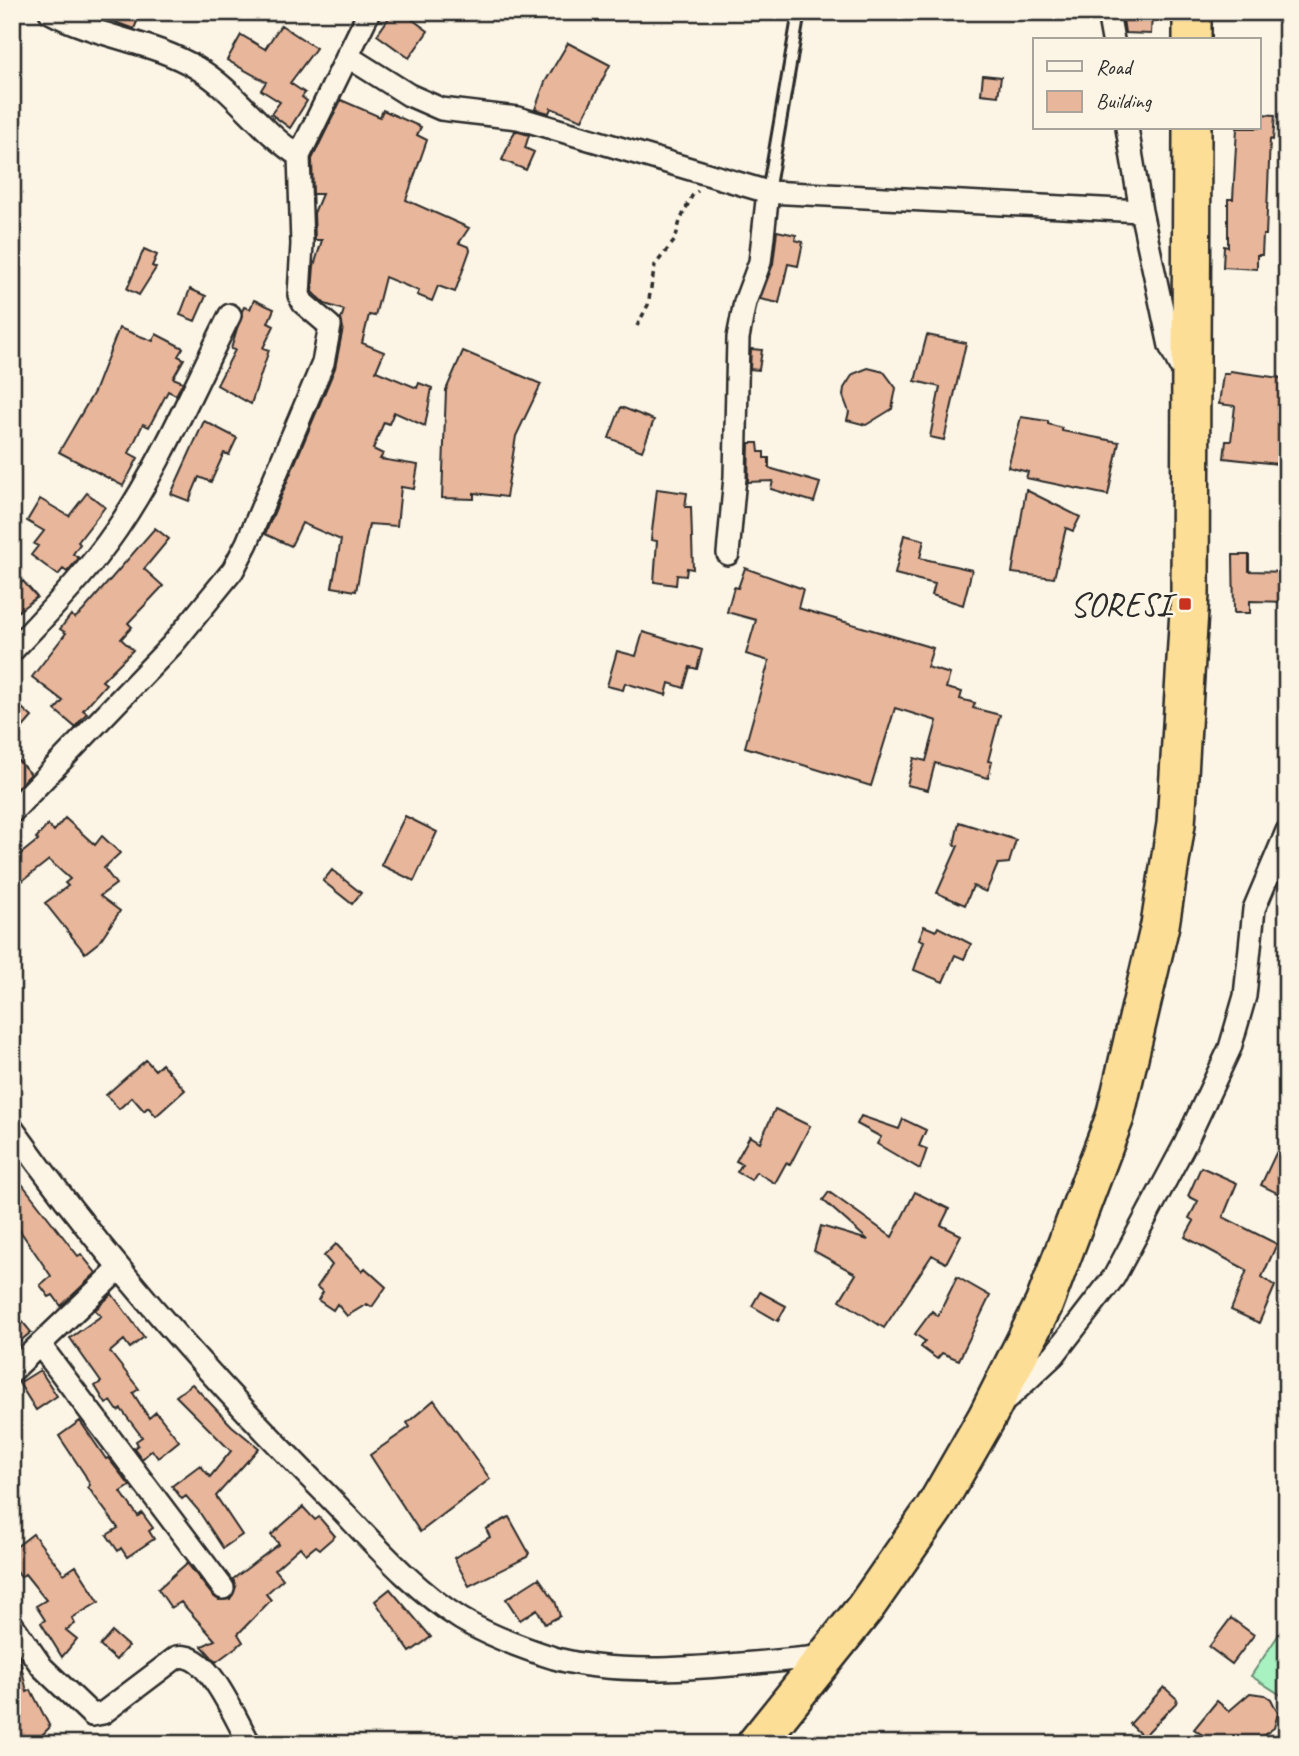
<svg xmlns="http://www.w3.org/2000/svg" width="1299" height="1756" font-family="Caveat,sans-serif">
  <rect width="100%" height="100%" fill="#fcf5e5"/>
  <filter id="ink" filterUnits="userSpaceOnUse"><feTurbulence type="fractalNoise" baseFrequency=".0143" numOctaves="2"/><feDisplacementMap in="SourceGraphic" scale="14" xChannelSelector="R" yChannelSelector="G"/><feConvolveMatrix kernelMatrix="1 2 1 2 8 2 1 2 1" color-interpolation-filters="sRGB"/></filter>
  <g filter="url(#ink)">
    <path fill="#a8f2c1" stroke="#6a8e76" stroke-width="2" d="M1287 1622V1699L1251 1676Z"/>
    <path fill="#e8b69a" stroke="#2b2b2b" stroke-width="2" d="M88 12H141L134 29Z
      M393 12H402L428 31 409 58 377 35Z
      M1122 12 1152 13 1151 34 1125 33Z
      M281 25 316 48 290 83 305 93 302 97 307 101 290 128 271 114 280 102 261 90 266 82 227 60 241 35 265 49Z
      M568 43 610 65 582 120 551 108 549 113 535 109 545 82Z
      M983 75 1001 77 998 96 981 94Z
      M341 100 380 117 383 110 421 127 417 135 427 140 406 200 469 228 459 243 469 247 470 250 455 292 438 286 432 301 417 295 419 291 385 277 375 316 369 315 362 343 384 352 376 371 417 388 419 383 432 388 425 426 394 412 389 424 384 422 373 449 383 454 380 459 418 465 414 489 401 487 397 526 369 524 356 591 332 587 341 540 302 523 291 546 265 534 335 368 343 328 341 319 344 310 325 304 312 292 314 266 322 240H315L314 213 322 194H313L312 159Z
      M1259 114 1275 115 1273 140 1270 139 1266 235H1263L1262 255H1257V269L1223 267 1224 246 1228 247V199H1233L1237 128H1259Z
      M515 131 529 135 525 148 534 152 526 170 502 160Z
      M777 231 796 235 795 240 803 242 798 266 788 264 779 303 760 299 773 264Z
      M144 249 157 255 152 266 156 268 139 295 127 289Z
      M190 289 206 296 195 321 180 315Z
      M254 300 274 309 268 323 274 326 263 348 269 350 251 404 217 385 235 350 231 349 242 311 244 307 250 309Z
      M119 328 153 341 156 334 183 348 178 356 184 359 173 378 183 382 176 395 168 391 149 427 143 424 129 453 138 458 123 486 59 452 94 392Z
      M927 335 966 343 944 440 930 437 940 387 915 381Z
      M751 349 762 350 759 370 750 369Z
      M463 351 541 384 516 436 506 497 474 493V499L442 498 446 390Z
      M868 368 884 372 896 388 892 409 866 425 847 420 849 412 843 396 844 388 853 374Z
      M1230 371 1287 379V465L1224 458 1226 441H1231L1235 406 1219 404 1223 374H1229Z
      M621 407 654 420 642 451 609 438Z
      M1021 417 1048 421V424L1062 428V431L1119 442 1108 495 1026 478 1028 472 1008 467Z
      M204 421 237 438 229 455 224 453 211 482 199 477 189 501 171 494Z
      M749 443H758L759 452H764V458H769V468L820 483 814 502 771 489 773 481 748 482Z
      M657 489 687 493 685 507H691L693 569 687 568 686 576 677 575 676 585 654 582 657 541 651 540Z
      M1026 490 1080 517 1073 531 1066 528 1054 578 1012 573Z
      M87 493 105 507 78 542 80 544 73 554 79 558 67 572 63 569 58 575 31 555 38 546 34 544 44 531 27 521 40 499 69 516Z
      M155 528 169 539 144 569 163 586 128 623 132 627 121 639 133 650 102 681 106 684 83 710 87 713 75 727 55 710 63 701 32 677 66 633 60 629 71 615 75 618 83 611Z
      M904 535 924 540 920 558 972 570 963 605 932 595 935 584 895 574Z
      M1233 555H1249V571L1287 572 1285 602 1250 601V613H1234Z
      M745 568 803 589 798 608 933 648 927 667 950 674 946 688 962 692 960 699 975 703 973 708 1000 715 988 761 992 762 988 778 935 763 928 790 907 785 914 758 926 761 937 721 895 708 871 786 745 747 769 661 746 654 756 620 727 612 734 587 738 588Z
      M23 581 37 597 12 616V590Z
      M643 632 702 650 697 669 690 667 684 688 669 683 666 695 625 683 623 690 607 686 617 651 636 656Z
      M12 699 32 717 12 740Z
      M12 754 31 774 12 793Z
      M405 816 437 832 414 881 381 865Z
      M65 818 95 845 102 836 120 853 104 868 116 884 100 896 120 911 99 942 85 953 45 903 68 886 65 883 70 879 49 860 12 889V861L38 840 36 838 48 825 54 831Z
      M959 822 1016 840 1009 863 998 864 986 892 973 886 965 905 937 893 958 846 954 845Z
      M332 870 361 893 352 904 323 881Z
      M924 926 936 931 938 927 971 944 964 959 955 955 943 982 914 970 924 941 919 939Z
      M146 1060 155 1070 162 1064 185 1090 156 1116 148 1107 144 1111 132 1097 119 1109 106 1095Z
      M775 1109 810 1126 790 1165 786 1163 775 1183 756 1172 751 1180 737 1172 742 1164 736 1161 750 1136 760 1142Z
      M861 1116 899 1129 903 1119 926 1130 919 1146 927 1149 920 1169 877 1144 881 1137 857 1124Z
      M1276 1153 1287 1158V1198L1261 1185Z
      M1201 1167 1237 1183 1223 1217 1277 1244 1262 1277 1275 1286 1259 1323 1231 1310 1247 1270 1185 1237 1194 1221 1189 1218 1198 1201 1188 1196Z
      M12 1171 78 1256 81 1254 96 1273 61 1306 53 1295 49 1297 40 1285 51 1276 12 1219Z
      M829 1192 892 1237 915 1192 949 1209 941 1225 961 1235 946 1263 932 1255 884 1328 840 1300 856 1274 814 1251 821 1226 868 1240 823 1200Z
      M336 1244 362 1271 365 1268 386 1287 372 1307 367 1304 347 1316 337 1304 333 1310 318 1300 323 1292 317 1287 332 1265 324 1256Z
      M957 1277 990 1296 959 1360 942 1353 937 1359 921 1347 925 1341 915 1334 932 1311 938 1316Z
      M760 1292 786 1306 778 1321 752 1306Z
      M112 1294 144 1337 130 1348 124 1340 110 1352 139 1389 133 1393 149 1418 156 1412 179 1441 158 1458 152 1450 142 1459 134 1448 138 1445 136 1441 142 1437 121 1409 118 1411 111 1401 106 1404 95 1386 101 1382 70 1338 101 1316 95 1310Z
      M12 1309 31 1332 12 1348Z
      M40 1370 57 1396 36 1410 19 1383Z
      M192 1384 232 1426 259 1448 216 1496 242 1535 223 1548 198 1510 186 1496 182 1499 172 1486 200 1465 210 1477 231 1451 176 1396Z
      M434 1400 490 1479 420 1532 370 1455 410 1427 407 1423Z
      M80 1421 106 1459 108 1458 130 1486 121 1492 138 1516 142 1513 153 1528 149 1531 154 1539 127 1557 121 1548 118 1551 107 1535 118 1528 88 1487 90 1485 85 1475 59 1436Z
      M303 1507 315 1520 319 1517 335 1536 320 1549 316 1546 306 1554 300 1547 275 1569 283 1579 266 1594 271 1600 238 1634 243 1642 216 1662 202 1646 215 1640 181 1602 171 1608 158 1589 187 1563 213 1596 219 1600 230 1599 236 1587 233 1579 279 1544 271 1535Z
      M509 1517 529 1553 527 1557 469 1586 454 1558 490 1537 486 1529Z
      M33 1534 64 1574 76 1566 99 1602 72 1618 75 1624 66 1630 77 1639 62 1657 41 1623 45 1620 36 1606 46 1600 25 1574 21 1577 12 1566V1550Z
      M539 1578 555 1601 560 1616 545 1624 537 1609 520 1620 506 1599Z
      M390 1589 431 1637 410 1652 375 1601Z
      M1231 1618 1254 1635 1232 1664 1209 1647Z
      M112 1632 128 1646 116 1660 100 1646Z
      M12 1656H19L27 1692 31 1690 50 1727 33 1744H12Z
      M1164 1687 1177 1699 1176 1703 1143 1737 1130 1724Z
      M1250 1693 1265 1695 1271 1699 1278 1713 1274 1728 1261 1737 1235 1739 1238 1744H1200L1205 1737 1194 1729 1217 1701 1229 1711Z"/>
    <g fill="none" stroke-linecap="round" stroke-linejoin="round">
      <defs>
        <path id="lane" d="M768 192 799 12"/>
        <path id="street" d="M50 12C96 37 152 41 197 68 236 91 261 132 299 156
          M1108 12 1113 40
          M347 56 409 95 441 109 518 118 768 192 1141 211
          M1127 128 1141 211 1170 346 1179 364 1190 374
          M728 554 735 477 738 338 745 302 760 262 768 192
          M12 651C49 612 87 573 117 529 162 463 194 386 230 315
          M12 812 172 645 233 570 247 543 323 363 330 326 303 303 299 295 302 244 299 156 369 12
          M12 1128C106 1261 214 1382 329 1497 370 1539 411 1588 461 1619 489 1636 523 1648 554 1658 629 1680 749 1663 828 1656
          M40 1345 223 1588
          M12 1371 119 1269
          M1007 1399 1054 1355 1114 1277 1185 1144 1230 1048 1245 996 1254 909 1287 831
          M12 1624 42 1667 92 1715 103 1713 177 1657C209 1650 235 1720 250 1744"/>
        <path id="highway" d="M1192 40V12
          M756 1744 865 1608 934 1509 987 1417 1044 1304 1115 1117 1160 925 1176 824 1190 594 1192 128"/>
      </defs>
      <use href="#lane" stroke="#2b2b2b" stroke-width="16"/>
      <use href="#street" stroke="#2b2b2b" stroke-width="26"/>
      <use href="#highway" stroke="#2b2b2b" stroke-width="42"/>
      <path stroke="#2b2b2b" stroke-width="3.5" stroke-dasharray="5 5" stroke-linecap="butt" d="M637 326 648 305 655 265 675 240 680 221 692 196 698 191"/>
      <use href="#lane" stroke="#fcf5e5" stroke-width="10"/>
      <use href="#street" stroke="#fcf5e5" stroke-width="21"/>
      <use href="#highway" stroke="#fdde96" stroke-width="37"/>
    </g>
  </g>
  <rect fill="#c8321e" stroke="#fcf5e5" stroke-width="2.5" x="1178" y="597" width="14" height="14" rx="3.5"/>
  <g text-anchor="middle" stroke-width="5" stroke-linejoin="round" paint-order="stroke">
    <g font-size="35" fill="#2b2b2b" stroke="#fcf5e5" text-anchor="end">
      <text x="1171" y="616">SORESI</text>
    </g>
  </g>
  <rect width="1299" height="1756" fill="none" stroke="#fcf5e5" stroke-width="42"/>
  <rect x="21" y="21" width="1257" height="1714" fill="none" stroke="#2b2b2b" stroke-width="2.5" filter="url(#ink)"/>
  <rect x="1033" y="38" width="228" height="91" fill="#fcf5e5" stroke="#a8a49b" stroke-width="2"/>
  <rect x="1047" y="61" width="35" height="10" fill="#fcf5e5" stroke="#a8a49b" stroke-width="2"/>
  <text x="1096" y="74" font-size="21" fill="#2b2b2b">Road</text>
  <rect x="1047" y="91" width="35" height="21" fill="#e8b69a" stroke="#a8a49b" stroke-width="2"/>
  <text x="1096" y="108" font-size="21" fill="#2b2b2b">Building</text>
</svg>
